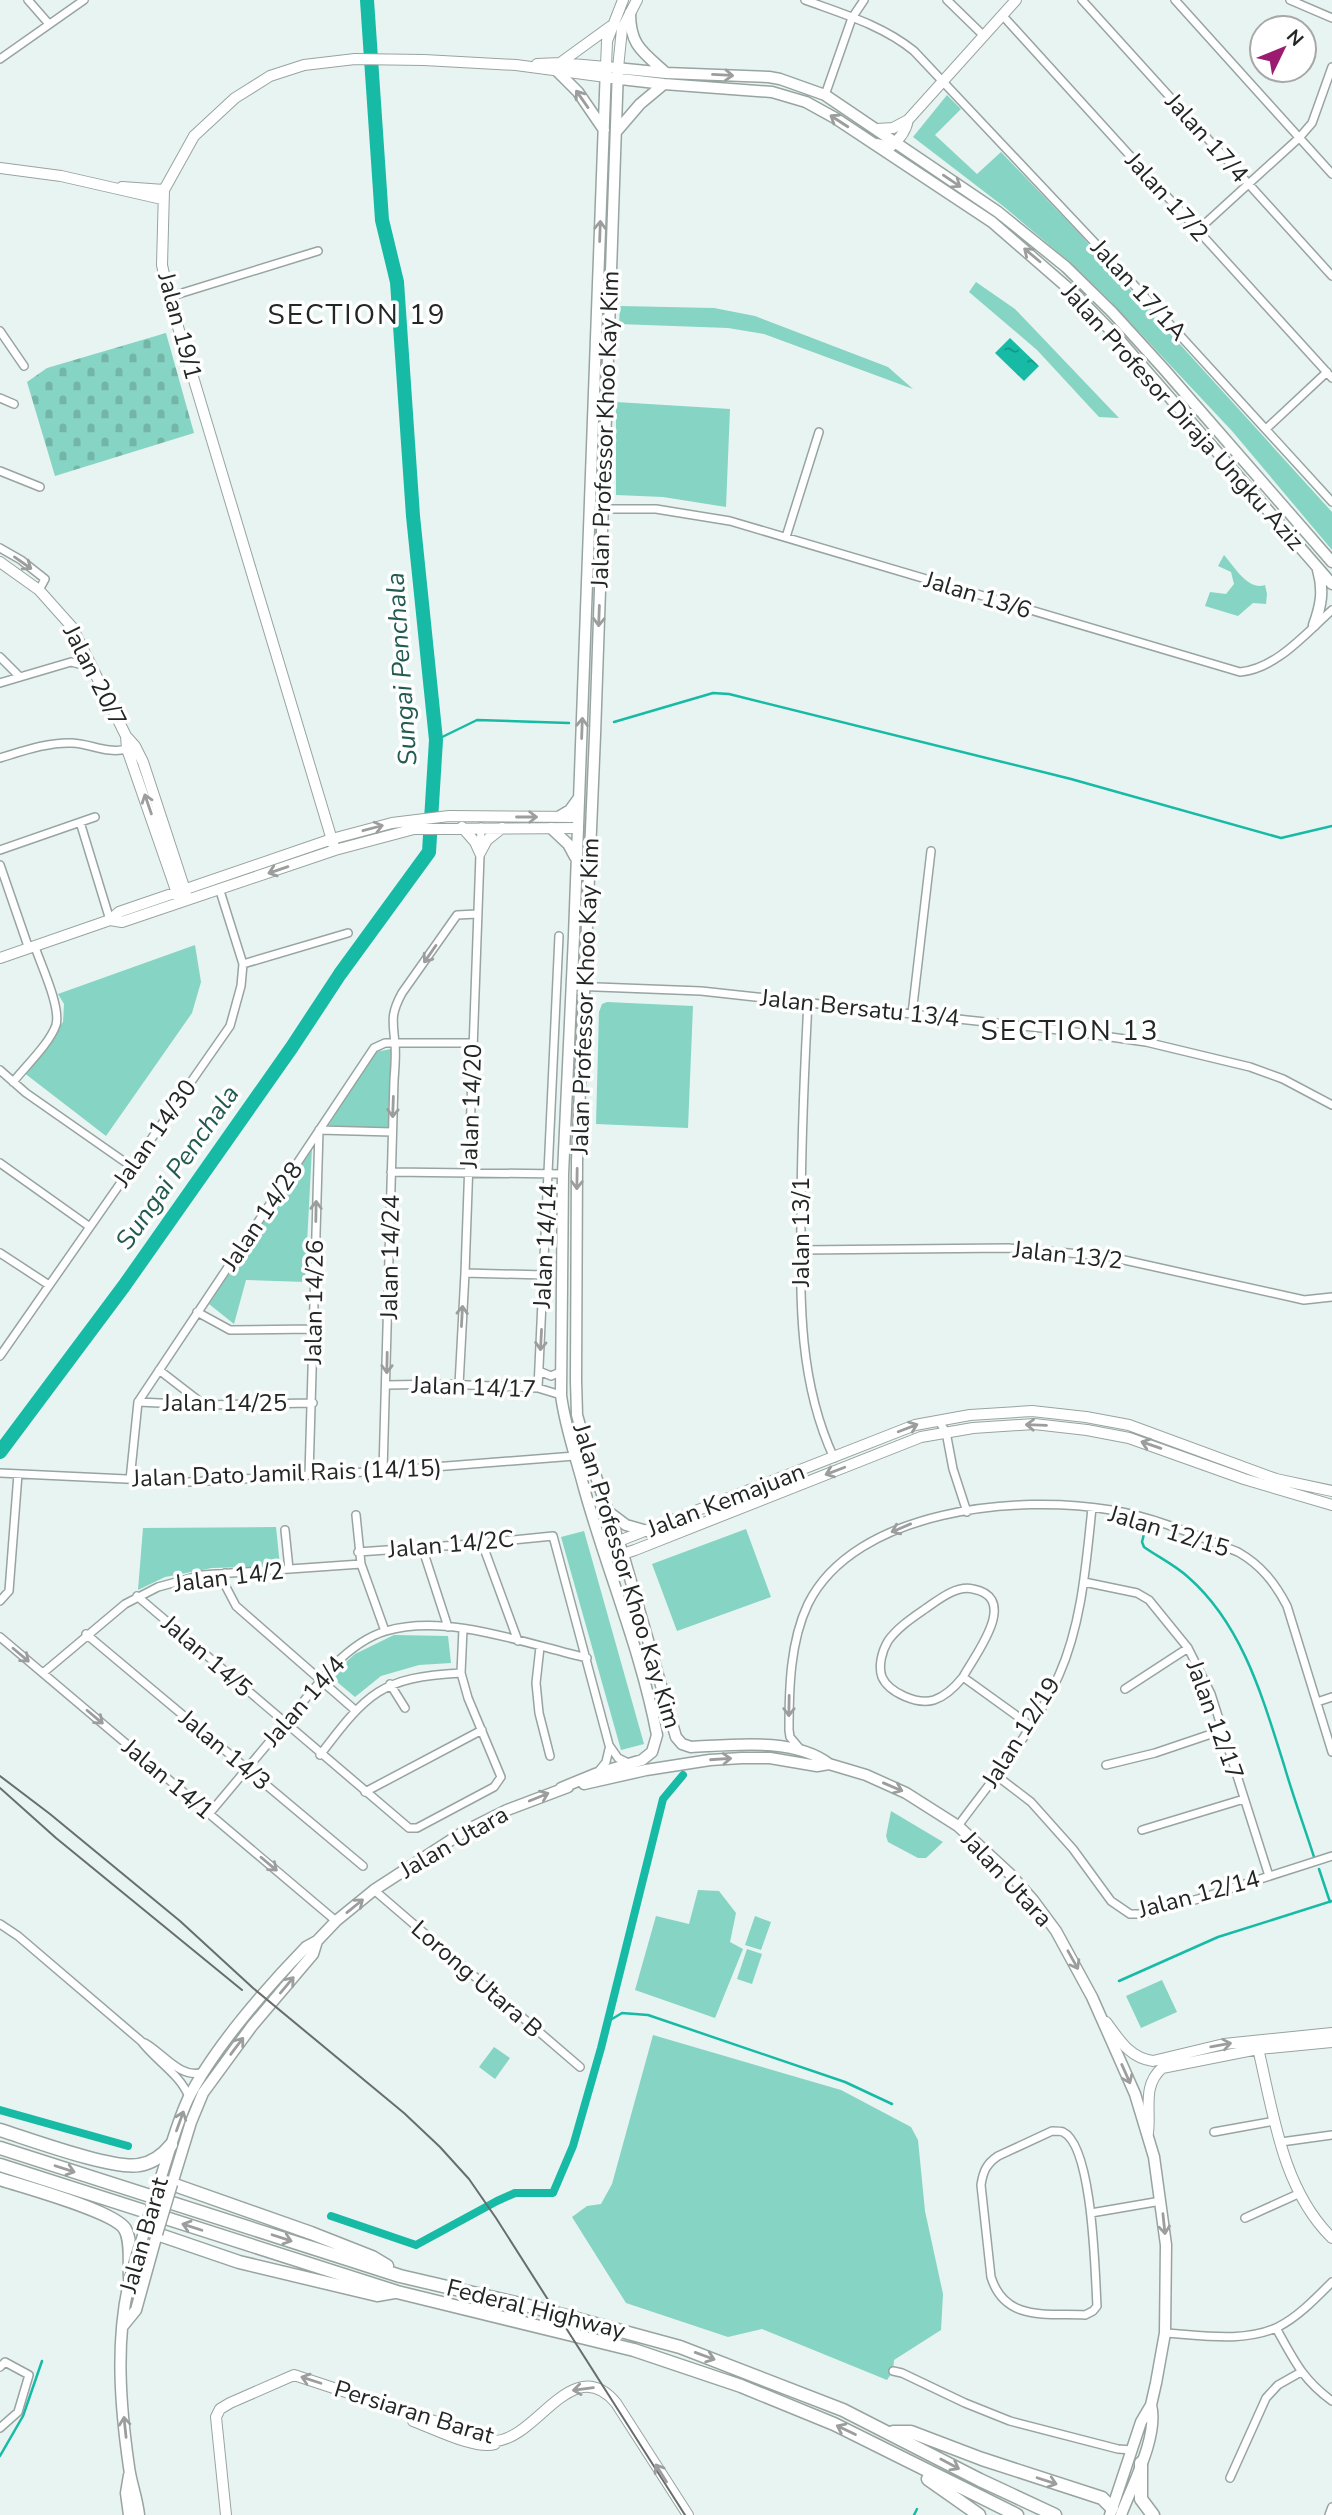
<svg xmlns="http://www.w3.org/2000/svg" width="1332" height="2515" font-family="'Nunito Sans',sans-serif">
  <defs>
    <pattern id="cemetery-stones" width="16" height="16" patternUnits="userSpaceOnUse" patternTransform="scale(1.75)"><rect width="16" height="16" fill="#86d4c4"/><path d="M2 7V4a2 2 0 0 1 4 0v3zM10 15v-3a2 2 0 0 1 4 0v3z" fill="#73b6a8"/></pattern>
    <pattern id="water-ripples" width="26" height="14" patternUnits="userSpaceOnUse" patternTransform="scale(1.75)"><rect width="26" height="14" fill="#17baa5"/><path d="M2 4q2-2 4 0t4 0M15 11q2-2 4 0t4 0" fill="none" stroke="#149786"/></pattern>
  </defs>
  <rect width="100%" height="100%" fill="#e7f4f1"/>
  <path fill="#86d4c4" d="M947 95 961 109 935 135 977 174 1001 152 1078 232 1332 512V550L1232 431 1110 301 1072 264 1003 206 913 137Z
    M976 282 1015 309 1119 418 1099 417 1037 350 969 292Z
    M620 306 714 308 755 316 888 367 913 389 764 334 728 328 619 324Z
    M616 402 730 409 726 507 663 497 616 495Z
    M1224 555C1234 566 1248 591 1265 585L1267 594 1266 604 1253 603 1238 616 1205 606 1210 592 1226 594 1234 584 1231 572 1218 566Z
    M195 945 201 982 192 1013 106 1136 23 1072 63 1022 64 1004 58 994Z
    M607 1002 693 1006 688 1128 596 1124 599 1012 602 1004Z
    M391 1049 389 1128 328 1126 375 1052Z
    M312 1148 305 1282 246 1280 234 1324 209 1304Z
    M276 1527 280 1566 212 1568 165 1577 138 1590 143 1528Z
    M746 1529 771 1597 677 1631 652 1564Z
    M584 1531 644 1744 621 1750 561 1537Z
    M394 1635 448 1636 451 1663 419 1665 381 1676 355 1697 330 1676 355 1654Z
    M891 1811 943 1842 926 1858H918L888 1842 886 1836Z
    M698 1890 719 1891 736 1913 730 1942 743 1949 715 2018 635 1990 656 1916 689 1924Z
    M755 1916 771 1922 761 1950 745 1945Z
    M747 1949 762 1954 752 1984 737 1979Z
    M1162 1980 1177 2012 1141 2028 1126 1996Z
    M653 2035 841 2090 911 2127 918 2140 925 2211 943 2294 941 2330 894 2360 893 2371 887 2380 762 2329 728 2337 626 2303 572 2217 587 2206 601 2204 612 2184Z
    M494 2047 510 2058 495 2079 479 2067Z"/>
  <path fill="url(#cemetery-stones)" d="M166 333 194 433 55 476 27 382 47 368Z"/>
  <path fill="url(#water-ripples)" d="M1010 338 1039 366 1024 381 995 353Z"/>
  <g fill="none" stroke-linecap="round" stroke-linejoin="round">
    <path stroke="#17baa5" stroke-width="2.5" d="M614 722 713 693 729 694 1071 779 1281 838 1332 826
      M436 740 477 720 569 723
      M1146 1526 1142 1542 1144 1547C1158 1557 1175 1565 1188 1577 1243 1625 1263 1699 1284 1765 1293 1796 1304 1826 1314 1857
      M1319 1869 1330 1902
      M1119 1981 1218 1937 1332 1901
      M607 2022 622 2013 648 2015 845 2082 892 2104
      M0 2456 23 2416 42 2361
      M914 2515 917 2509"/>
    <path stroke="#17baa5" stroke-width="8" d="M0 2110 128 2146
      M331 2216 416 2245 497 2201 515 2193H553L573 2146 601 2048 663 1799 683 1775"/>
    <path stroke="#17baa5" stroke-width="14" d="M0 1452 124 1286 292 1047 340 974 429 852 436 740 413 516 397 282 382 220 367 0"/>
    <defs>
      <path id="street" d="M28 0 49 24
        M805 0C843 14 882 25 914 51L1113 262 1332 502
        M947 0 984 36
        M1082 0 1332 276
        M1175 0 1332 174
        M1290 0 1332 18
        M1003 16 1332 378
        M0 59 84 0
        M825 95 852 18 864 0
        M1198 230 1299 138 1312 123 1332 67
        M169 297 318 251
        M0 331 24 366
        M0 398 14 404
        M1266 429 1327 372
        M0 471 40 487
        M603 509H656L730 521 1240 672C1276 669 1306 633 1332 610
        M786 537 819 432
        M0 548 21 560 45 579 39 590
        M0 657 20 677
        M0 683 71 662 91 667
        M0 758C23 751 48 742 72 743 92 744 107 754 127 749
        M80 822 110 920
        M0 850 95 817
        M0 865 29 949
        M243 964 348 933
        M571 986 701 991 1068 1031 1146 1042 1250 1067 1283 1079 1332 1105
        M808 1002C804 1076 801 1148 801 1222 800 1303 799 1383 834 1458
        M912 1014 931 851
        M0 1070 26 1093 132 1167
        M13 1082C25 1067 50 1043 56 1025 61 1007 41 965 35 947
        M0 1163 90 1227
        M391 1172 563 1174
        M800 1250 1008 1248 1106 1256 1304 1300 1332 1297
        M0 1253 49 1285
        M465 1273 544 1275
        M197 1312 230 1330 314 1329
        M0 1356 230 1026 241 986 243 964 220 891
        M159 1370 203 1404
        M539 1371 551 1376 560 1372
        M387 1385 444 1384 538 1388 561 1395
        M459 1385 465 1273 481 827
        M538 1388 559 936
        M138 1402 203 1405 313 1403
        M938 1420 946 1432 953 1469 967 1512
        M383 1471 394 1080C395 1068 396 1056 395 1044 393 1021 390 1015 402 993L457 915 477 914
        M0 1473 189 1482 383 1471 575 1456
        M309 1475 319 1130 392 1132
        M130 1480 138 1402 374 1048 385 1043H473
        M356 1515 361 1564 385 1631
        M285 1530 289 1569
        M482 1543 518 1641
        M422 1547 448 1627
        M358 1552 472 1544 553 1536 609 1745 618 1758 628 1763
        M225 1573V1585L236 1606 356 1711
        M1084 1582 1137 1593 1149 1600 1188 1648 1211 1694 1269 1876
        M137 1596 409 1828H417L494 1787 501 1777 468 1698 461 1673 463 1629
        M0 1601 9 1591 18 1474
        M86 1634 363 1866
        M0 1637 336 1921
        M540 1647 536 1683 539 1713 550 1756
        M43 1673 125 1604 158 1587 202 1575 361 1564
        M963 1677C955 1687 946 1696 934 1700 918 1705 889 1693 882 1677 878 1666 882 1651 888 1641 897 1628 912 1618 925 1609 938 1600 956 1585 973 1589 1021 1598 974 1656 963 1677L1031 1726
        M390 1684 405 1708
        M1125 1689 1188 1648
        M1317 1702 1332 1697
        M801 1750 790 1737 789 1730C789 1688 790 1642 808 1604 855 1509 1019 1494 1111 1510 1154 1517 1198 1536 1238 1552 1261 1565 1275 1583 1287 1606L1332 1752
        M320 1755C367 1693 381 1677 461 1673
        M1106 1765 1155 1753 1223 1730
        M598 1772 606 1762 609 1749
        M997 1776 1031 1802 1073 1849 1111 1901 1130 1914H1143L1198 1899 1332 1856
        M365 1792 482 1730
        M209 1814 333 1666C348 1651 365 1637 386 1631 448 1613 526 1644 587 1658
        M958 1826C994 1777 1034 1731 1059 1675 1082 1623 1086 1564 1092 1508
        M1142 1830 1244 1799
        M374 1890 580 2067
        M0 1924 18 1936 141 2041C156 2061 180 2074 189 2097
        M145 2043C163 2053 181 2080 203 2072
        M1052 2131C1054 2131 1061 2131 1063 2132 1093 2146 1095 2274 1097 2306L1093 2311 1085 2315C1047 2313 1005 2322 991 2277L981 2185C983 2172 986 2164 998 2156Z
        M1214 2132 1275 2121
        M1281 2142 1332 2135
        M1091 2213 1161 2201
        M1245 2218 1298 2194
        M1276 2328C1294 2360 1302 2379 1332 2401
        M1165 2333C1200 2335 1244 2343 1278 2327 1298 2317 1316 2298 1332 2282
        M0 2367 5 2362 29 2375 18 2412 0 2428
        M893 2371 902 2373 965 2403 1010 2421 1118 2449 1132 2450
        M1230 2478 1266 2398 1278 2385 1301 2372
        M1329 2515 1332 2507"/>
      <path id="secondary" d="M560 63 611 26
        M537 64 560 63 606 67 607 41 623 0
        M618 68 622 29 637 0
        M877 129 893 128 908 120
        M876 144 890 147C899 140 906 131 908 120L1016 0
        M0 168 61 176 162 199
        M122 187 164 190
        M0 562 39 590 72 627 126 736 135 746 143 762 186 893
        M126 736 127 749 178 896
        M462 827 475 842 480 853
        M335 850 169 297 162 265 164 190 194 136 235 98 270 76 304 65 355 59 424 60 516 65 606 77
        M480 853 487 840 502 828
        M110 920 122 922 335 850 414 829 578 828
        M0 958 110 920 119 912 332 839 392 823 449 816 578 817
        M1332 1491 1276 1479 1129 1425 1086 1417 1032 1411 970 1415 915 1425 619 1541 610 1552 623 1554 635 1550 921 1437 973 1428 1034 1424 1087 1430 1129 1438 1244 1479 1332 1505
        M1106 2022C1119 2039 1129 2058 1153 2061L1224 2044 1332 2033
        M1257 2044C1273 2110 1281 2188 1332 2238
        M1148 2133C1151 2109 1142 2086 1162 2068L1258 2049 1332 2042
        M413 2421C433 2428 475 2450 495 2444
        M226 2515 216 2417 220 2409 230 2403 294 2375 495 2441C537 2439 573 2351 616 2403L688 2515"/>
      <path id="primary" d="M630 13C630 46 643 52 666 73
        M618 68 595 735 577 1161 576 1381 577 1415 588 1454 623 1554 676 1737 682 1744 691 1747C733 1745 794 1737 829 1764
        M557 71 578 92 604 130
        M612 78 664 84 772 92 806 102 835 118 992 222 1076 295 1117 337 1332 584
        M616 132 640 104 664 84
        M1314 625C1321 606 1324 591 1318 570
        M560 816 570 810 578 799
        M551 828 568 844 575 857
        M610 1513 626 1525 647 1531
        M584 1784 646 1770 710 1760 742 1758H770L817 1766 829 1764 866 1775 906 1793 958 1826 1010 1874 1033 1900 1056 1931 1092 1997 1135 2094 1154 2157 1166 2245 1165 2333 1156 2383 1151 2405 1141 2422 1110 2515
        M561 1788 595 1774 642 1760 652 1752 657 1735C641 1650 607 1571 584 1488 576 1457 565 1427 561 1395L563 1174 574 936 606 67 666 73 769 77 780 79 825 95 998 212 1066 267 1112 312 1163 368 1332 562
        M160 2180C169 2153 176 2125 188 2099 213 2049 267 1987 306 1947L317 1941 336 1921 374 1890 465 1831 507 1810 568 1787
        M172 2184 191 2122 203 2093 252 2026 313 1954 317 1941
        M130 2278C115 2339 120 2405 129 2467 131 2483 137 2497 139 2515
        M123 2326 136 2310 157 2234
        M129 2515 126 2493 129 2475
        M1121 2515C1132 2485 1159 2436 1151 2405"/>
      <path id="highway" d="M0 2130C29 2139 113 2170 139 2165 152 2163 163 2155 171 2145
        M0 2148 400 2276 533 2307 680 2347 843 2410 980 2480 1055 2515
        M0 2165 397 2292 634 2350 741 2386 834 2424 1017 2515
        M0 2179C24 2187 114 2211 125 2229 132 2242 129 2263 130 2278
        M172 2184 311 2233 372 2257 387 2266
        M157 2234 239 2262 377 2295 394 2292
        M893 2432H911L982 2459 1102 2498 1112 2508
        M1141 2463V2499L1153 2515
        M928 2479 979 2515"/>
    </defs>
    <use href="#street" stroke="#98a4a1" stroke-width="10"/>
    <use href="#secondary" stroke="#98a4a1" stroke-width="12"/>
    <use href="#primary" stroke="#98a4a1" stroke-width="13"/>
    <use href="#highway" stroke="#98a4a1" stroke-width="15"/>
    <use href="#street" stroke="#fff" stroke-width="7"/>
    <use href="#secondary" stroke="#fff" stroke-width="10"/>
    <use href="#primary" stroke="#fff" stroke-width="10"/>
    <use href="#highway" stroke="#fff" stroke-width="12"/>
    <path stroke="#676e6c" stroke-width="2" d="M0 1776 50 1814 180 1921 253 1988 404 2113 440 2147 469 2179 496 2218 685 2515
      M0 1788 56 1838 242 1990"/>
    <defs>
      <path id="primary-bridge" d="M157 2234 172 2184
        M130 2278 160 2180"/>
    </defs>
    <use href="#primary-bridge" stroke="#98a4a1" stroke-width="13" stroke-linecap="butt"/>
    <use href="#primary-bridge" stroke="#fff" stroke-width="10"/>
  </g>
  <defs><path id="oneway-shaft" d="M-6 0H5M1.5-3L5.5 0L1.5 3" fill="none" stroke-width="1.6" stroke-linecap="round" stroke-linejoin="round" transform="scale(1.75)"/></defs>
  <g stroke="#9c9d9d">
    <use href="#oneway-shaft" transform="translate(723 75) rotate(3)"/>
    <use href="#oneway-shaft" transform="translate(582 99) rotate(-125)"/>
    <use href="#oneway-shaft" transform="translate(839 121) rotate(-147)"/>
    <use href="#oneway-shaft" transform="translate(952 181) rotate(34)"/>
    <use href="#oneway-shaft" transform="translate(600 231) rotate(-88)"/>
    <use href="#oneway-shaft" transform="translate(1032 255) rotate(-140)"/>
    <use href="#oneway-shaft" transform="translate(23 563) rotate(35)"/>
    <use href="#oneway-shaft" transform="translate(599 616) rotate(92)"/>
    <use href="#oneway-shaft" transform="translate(582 728) rotate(-88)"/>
    <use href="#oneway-shaft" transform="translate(148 804) rotate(-109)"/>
    <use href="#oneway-shaft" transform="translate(527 817)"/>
    <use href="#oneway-shaft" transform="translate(373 828) rotate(-15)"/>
    <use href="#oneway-shaft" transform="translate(278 870) rotate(161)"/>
    <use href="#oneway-shaft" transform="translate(430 954) rotate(125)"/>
    <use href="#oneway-shaft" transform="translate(393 1107) rotate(92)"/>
    <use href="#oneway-shaft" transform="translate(577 1179) rotate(91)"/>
    <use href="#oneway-shaft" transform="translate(316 1211) rotate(-89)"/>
    <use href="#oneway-shaft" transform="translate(462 1316) rotate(-87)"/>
    <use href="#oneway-shaft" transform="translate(541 1340) rotate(93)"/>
    <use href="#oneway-shaft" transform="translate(387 1363) rotate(91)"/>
    <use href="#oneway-shaft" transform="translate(1036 1425) rotate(-178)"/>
    <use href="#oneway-shaft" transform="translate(908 1428) rotate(-21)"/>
    <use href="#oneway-shaft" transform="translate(1151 1445) rotate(-161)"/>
    <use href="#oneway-shaft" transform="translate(835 1471) rotate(159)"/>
    <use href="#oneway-shaft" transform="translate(901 1528) rotate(157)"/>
    <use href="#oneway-shaft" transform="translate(21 1655) rotate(40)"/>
    <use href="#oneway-shaft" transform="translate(789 1706) rotate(91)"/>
    <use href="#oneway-shaft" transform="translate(95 1717) rotate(40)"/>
    <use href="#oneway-shaft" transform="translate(721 1759) rotate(-4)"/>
    <use href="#oneway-shaft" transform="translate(893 1787) rotate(23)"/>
    <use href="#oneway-shaft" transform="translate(539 1797) rotate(-22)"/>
    <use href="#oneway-shaft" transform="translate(269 1864) rotate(40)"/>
    <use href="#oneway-shaft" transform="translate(355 1906) rotate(-39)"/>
    <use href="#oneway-shaft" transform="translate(1073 1960) rotate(61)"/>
    <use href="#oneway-shaft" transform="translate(287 1985) rotate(-50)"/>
    <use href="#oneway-shaft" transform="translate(1221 2045) rotate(-10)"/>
    <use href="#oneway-shaft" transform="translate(237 2046) rotate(-53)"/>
    <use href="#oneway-shaft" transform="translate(1126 2074) rotate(66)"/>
    <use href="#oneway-shaft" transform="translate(180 2121) rotate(-70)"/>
    <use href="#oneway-shaft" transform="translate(65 2169) rotate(18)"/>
    <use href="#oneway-shaft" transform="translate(1164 2224) rotate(84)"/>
    <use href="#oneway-shaft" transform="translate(192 2227) rotate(-162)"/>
    <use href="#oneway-shaft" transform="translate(282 2238) rotate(18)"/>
    <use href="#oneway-shaft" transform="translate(705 2356) rotate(20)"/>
    <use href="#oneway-shaft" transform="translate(311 2380) rotate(-162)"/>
    <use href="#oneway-shaft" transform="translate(583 2389) rotate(173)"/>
    <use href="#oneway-shaft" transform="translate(125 2427) rotate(-96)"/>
    <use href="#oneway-shaft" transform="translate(846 2430) rotate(-154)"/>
    <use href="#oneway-shaft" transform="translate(950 2464) rotate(28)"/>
    <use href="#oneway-shaft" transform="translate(661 2473) rotate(-122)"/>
    <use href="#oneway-shaft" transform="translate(1047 2481) rotate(18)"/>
  </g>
  <g text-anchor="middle" stroke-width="7" stroke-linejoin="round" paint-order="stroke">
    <g font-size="24" fill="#222625" stroke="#fff">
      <text transform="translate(1207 138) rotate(48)" y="8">Jalan 17/4</text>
      <text transform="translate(1167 197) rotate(48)" y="8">Jalan 17/2</text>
      <text transform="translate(1139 290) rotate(47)" y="8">Jalan 17/1A</text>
      <text transform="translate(180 326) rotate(75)" y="8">Jalan 19/1</text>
      <text transform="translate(1183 417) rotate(48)" y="8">Jalan Profesor Diraja Ungku Aziz</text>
      <text transform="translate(605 429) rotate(-88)" y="8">Jalan Professor Khoo Kay Kim</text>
      <text transform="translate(978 595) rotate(17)" y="8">Jalan 13/6</text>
      <text transform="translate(95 676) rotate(63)" y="8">Jalan 20/7</text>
      <text transform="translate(585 996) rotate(-88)" y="8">Jalan Professor Khoo Kay Kim</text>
      <text transform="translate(860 1008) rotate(6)" y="8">Jalan Bersatu 13/4</text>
      <text transform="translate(471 1106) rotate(-88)" y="8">Jalan 14/20</text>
      <text transform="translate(155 1133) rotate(-55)" y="8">Jalan 14/30</text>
      <text transform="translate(262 1216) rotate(-56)" y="8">Jalan 14/28</text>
      <text transform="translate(801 1232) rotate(-90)" y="8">Jalan 13/1</text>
      <text transform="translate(545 1246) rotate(-87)" y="8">Jalan 14/14</text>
      <text transform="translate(1068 1255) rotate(6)" y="8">Jalan 13/2</text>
      <text transform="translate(390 1257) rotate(-89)" y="8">Jalan 14/24</text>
      <text transform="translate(314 1302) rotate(-89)" y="8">Jalan 14/26</text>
      <text transform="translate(474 1387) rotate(2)" y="8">Jalan 14/17</text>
      <text x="225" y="1411">Jalan 14/25</text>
      <text transform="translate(287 1473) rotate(-2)" y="8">Jalan Dato Jamil Rais (14/15)</text>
      <text transform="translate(726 1500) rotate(-21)" y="8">Jalan Kemajuan</text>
      <text transform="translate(1169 1531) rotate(17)" y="8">Jalan 12/15</text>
      <text transform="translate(451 1544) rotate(-5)" y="8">Jalan 14/2C</text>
      <text transform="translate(627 1576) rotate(73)" y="8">Jalan Professor Khoo Kay Kim</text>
      <text transform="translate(229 1577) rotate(-7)" y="8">Jalan 14/2</text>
      <text transform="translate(207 1656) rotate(41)" y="8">Jalan 14/5</text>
      <text transform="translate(304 1701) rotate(-49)" y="8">Jalan 14/4</text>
      <text transform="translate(1215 1720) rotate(70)" y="8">Jalan 12/17</text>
      <text transform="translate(1021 1732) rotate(-58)" y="8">Jalan 12/19</text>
      <text transform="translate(225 1750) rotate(40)" y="8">Jalan 14/3</text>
      <text transform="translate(168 1779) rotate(40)" y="8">Jalan 14/1</text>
      <text transform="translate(454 1842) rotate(-30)" y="8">Jalan Utara</text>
      <text transform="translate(1007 1879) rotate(47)" y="8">Jalan Utara</text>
      <text transform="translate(1199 1894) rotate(-15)" y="8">Jalan 12/14</text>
      <text transform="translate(477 1979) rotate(41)" y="8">Lorong Utara B</text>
      <text transform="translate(144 2235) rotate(-74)" y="8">Jalan Barat</text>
      <text transform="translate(536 2309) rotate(14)" y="8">Federal Highway</text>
      <text transform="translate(414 2412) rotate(17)" y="8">Persiaran Barat</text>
    </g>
    <g font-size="26" font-style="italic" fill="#215b51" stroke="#fff">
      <text transform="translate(401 669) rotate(-94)" y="9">Sungai Penchala</text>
      <text transform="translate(177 1167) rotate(-55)" y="9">Sungai Penchala</text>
    </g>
    <g font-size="28" letter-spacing="2" fill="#222625" stroke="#fff">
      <text x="357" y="324">SECTION 19</text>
      <text x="1070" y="1040">SECTION 13</text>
    </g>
  </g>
  <g transform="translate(1283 49) rotate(47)"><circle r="33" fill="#ffffff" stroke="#a7a8a8" stroke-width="2"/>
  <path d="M0-5L12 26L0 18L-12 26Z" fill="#9b1b70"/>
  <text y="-10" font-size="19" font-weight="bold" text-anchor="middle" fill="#222625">N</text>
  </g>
</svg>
